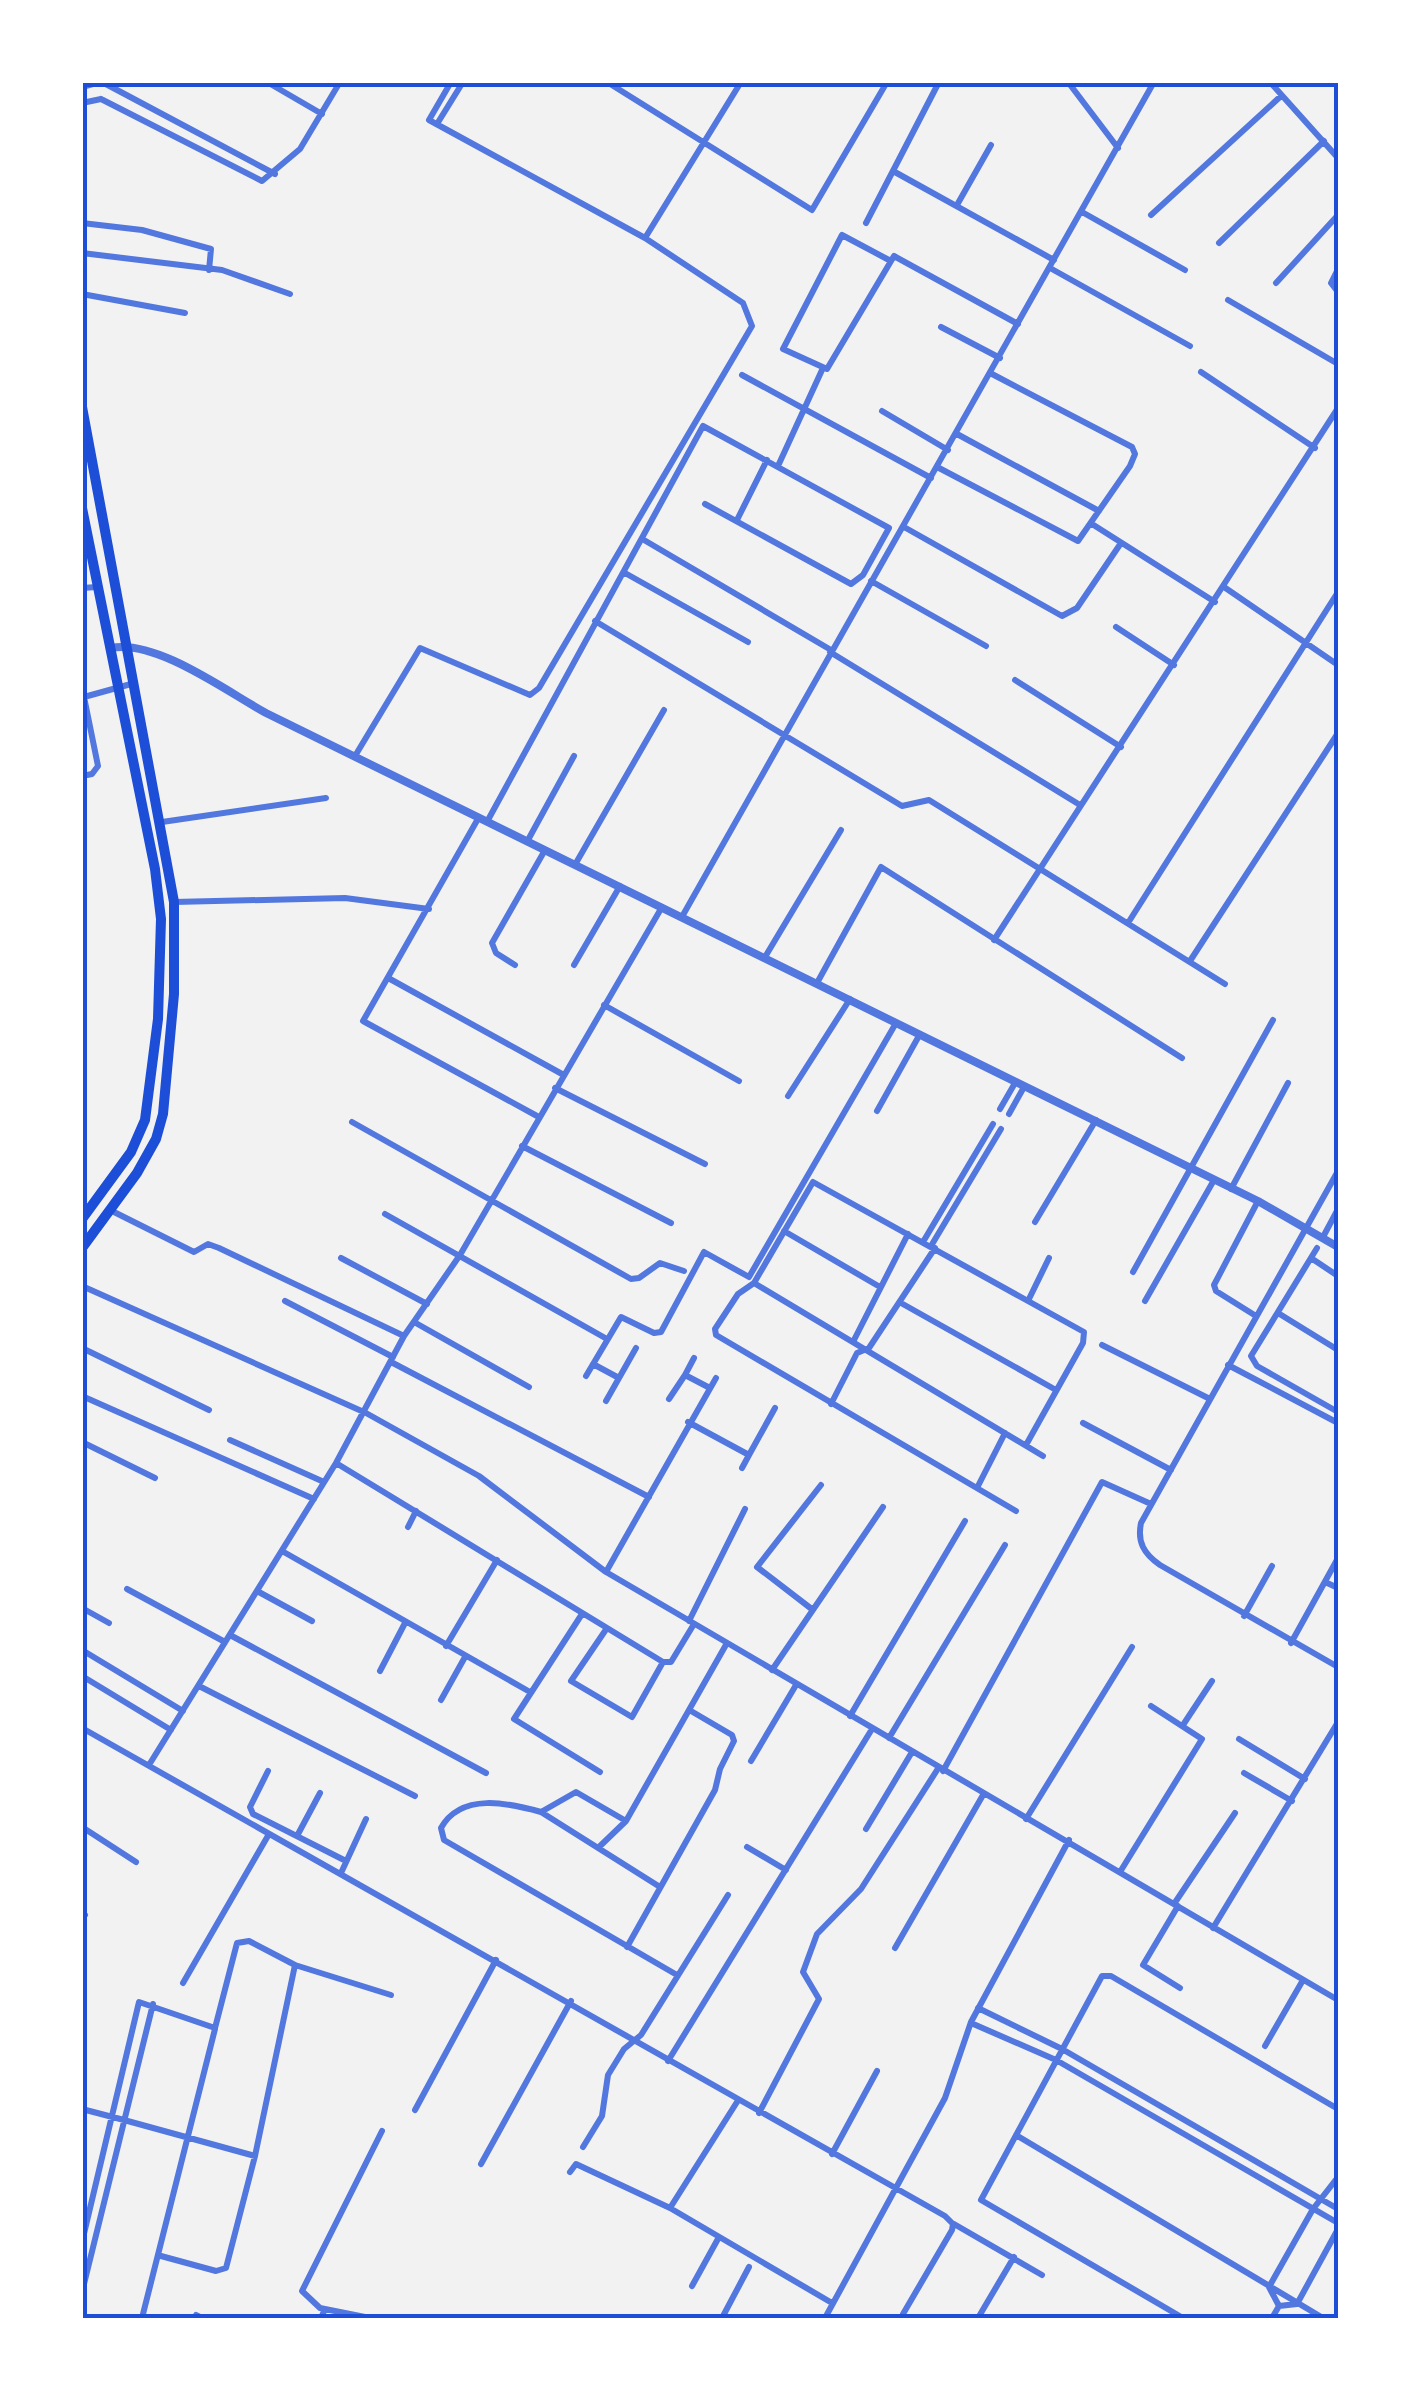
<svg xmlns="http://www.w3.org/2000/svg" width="1421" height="2401" font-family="'Sofia Sans Condensed',sans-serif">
  <rect width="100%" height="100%" fill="#f2f2f2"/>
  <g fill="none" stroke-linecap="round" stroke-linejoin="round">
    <path stroke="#5277de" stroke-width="6" d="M102 82 275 174
      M267 82 322 114
      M607 82 812 210 887 82
      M1068 82 1118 148
      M1270 82 1338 158
      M82 87 100 82
      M101 99 262 181 300 149 340 82
      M82 103 101 99
      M437 124 463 82
      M893 171 1054 260
      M957 205 991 145
      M1082 212 1185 270
      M1151 215 1281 96
      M82 223 142 230 211 249 209 270
      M866 223 939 82
      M645 238 741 82
      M1219 243 1324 141
      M82 253 222 270 290 294
      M889 260 842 235 783 349 827 369 894 256 1018 324
      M1050 268 1190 346
      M1338 269 1331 283 1338 292
      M1276 283 1338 215
      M82 294 185 313
      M1228 300 1338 364
      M941 327 1000 358
      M1201 372 1315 448
      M742 375 931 478
      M882 411 948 450
      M957 434 1099 511
      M778 466 822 370
      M939 468 1078 541 1130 466 1135 454 1132 447 992 374
      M737 520 767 460
      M1092 524 1215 602
      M904 527 1062 616 1077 608 1121 543
      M644 540 831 650
      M625 573 748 642
      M871 581 986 646
      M1224 587 1338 665
      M82 588 97 587
      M595 621 902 806 929 800 1225 984
      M1116 627 1174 665
      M830 652 1080 805
      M1015 680 1121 747
      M82 687 98 766 92 774 82 776
      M84 697 131 684
      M355 756 420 648 530 695 539 688 752 326 743 303 645 238 429 120 451 82
      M479 817 363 1021 537 1116
      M488 820 703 426 889 528 863 575 851 584 705 504
      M162 822 326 798
      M528 840 574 756
      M576 863 664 710
      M174 902 345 898 429 909
      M683 915 1154 82
      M1128 923 1338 592
      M994 940 1338 408
      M765 957 841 830
      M1190 961 1338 733
      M515 965 496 953 492 943 545 850
      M574 965 620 886
      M390 979 562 1074
      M817 983 881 867 1182 1058
      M604 1005 739 1081
      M555 1088 705 1164
      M788 1096 850 999
      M1000 1109 1015 1083
      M877 1111 920 1034
      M1009 1114 1024 1087
      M352 1122 631 1279 639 1278 660 1263 684 1271
      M522 1146 671 1223
      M1338 1171 1141 1523C1137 1542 1144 1554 1160 1565L1338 1667
      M1231 1189 1288 1083
      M110 1210 194 1252 208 1244 219 1248 404 1336
      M385 1214 607 1339
      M1035 1222 1096 1120
      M784 1231 880 1287
      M1323 1237 1338 1209
      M923 1242 993 1124
      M931 1246 1001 1129
      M1317 1248 1251 1356 1257 1366 1338 1412
      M341 1258 427 1304
      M1311 1258 1338 1276
      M1133 1272 1273 1020
      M754 1283 1043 1456
      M82 1286 366 1413 479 1476 606 1572 1338 2000
      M285 1301 393 1357
      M1028 1301 1049 1258
      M1145 1301 1214 1180
      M901 1303 1056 1390
      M1278 1313 1338 1350
      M1256 1316 1216 1291 1214 1285 1258 1201
      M414 1322 529 1387
      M854 1340 908 1234
      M1102 1345 1208 1398
      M82 1348 209 1410
      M694 1358 685 1375 708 1387
      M391 1362 649 1497
      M593 1364 619 1378
      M1228 1365 1338 1423
      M586 1376 621 1317 654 1333 661 1332 704 1252 749 1277 896 1023
      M82 1396 314 1499
      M669 1399 685 1375
      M606 1401 636 1348
      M831 1404 857 1353 869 1348 935 1248
      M688 1422 749 1455 742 1468
      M1083 1423 1171 1470
      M230 1440 324 1482
      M82 1442 155 1478
      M749 1455 775 1408
      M336 1463 663 1662
      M977 1488 1005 1433
      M1016 1511 716 1335 715 1329 738 1294 754 1283 813 1182 1084 1332 1083 1343 1026 1445
      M408 1527 416 1511
      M282 1551 530 1692
      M606 1572 716 1378
      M1325 1582 1338 1588
      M127 1589 225 1642
      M257 1591 312 1621
      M82 1608 109 1623
      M813 1610 757 1567 821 1485
      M582 1614 514 1719 600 1772
      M1244 1616 1272 1566
      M689 1621 745 1509
      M607 1628 571 1681 632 1717 663 1662H671L694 1624
      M230 1635 486 1773
      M1291 1643 1338 1558
      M446 1646 497 1560
      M82 1650 183 1711
      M772 1670 883 1507
      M380 1671 405 1623
      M82 1676 171 1730
      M199 1686 415 1796
      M441 1700 465 1657
      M850 1716 965 1521
      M1183 1725 1212 1681
      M82 1728 945 2216 953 2224 952 2230 903 2314
      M889 1738 1005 1545
      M1239 1739 1305 1779
      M751 1761 796 1685
      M149 1765 336 1463 404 1336 460 1255 662 907
      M268 1771 250 1807 253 1814 346 1861
      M943 1771 1102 1482 1151 1504
      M1244 1773 1292 1801
      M541 1812 576 1792 626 1821
      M1026 1819 1132 1647
      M82 1827 136 1862
      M866 1829 912 1752
      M297 1836 320 1793
      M747 1847 786 1870
      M598 1848 626 1821 727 1643
      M1120 1872 1202 1739 1151 1706
      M341 1873 366 1819
      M660 1887 541 1812C509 1803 461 1792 441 1828L444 1840 677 1975
      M1174 1904 1235 1813
      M1178 1906 1143 1965 1180 1988
      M82 1913 85 1915
      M1213 1928 1338 1722
      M627 1947 715 1790 720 1769 734 1741 732 1735 691 1711
      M895 1948 983 1795
      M295 1965 391 1995
      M183 1983 269 1834
      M978 2008 1062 2049 1338 2209
      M971 2023 1056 2060 1338 2223
      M1265 2046 1303 1980
      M668 2061 872 1729
      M82 2109 124 2120 255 2156 295 1965 249 1941 237 1943 215 2028 139 2002 82 2242
      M415 2110 496 1960
      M759 2113 819 1999 803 1972 817 1934 861 1889 939 1767
      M1016 2135 1323 2318
      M583 2147 602 2116 608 2075 624 2049 641 2035 728 1895
      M832 2154 877 2071
      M481 2164 571 2001
      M570 2172 576 2164 670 2208 832 2303
      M670 2208 737 2102
      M954 2224 1042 2275
      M161 2256 216 2271 226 2268 255 2156
      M692 2286 719 2237
      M82 2292 153 2004
      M1279 2306 1269 2287 1313 2209 1338 2177
      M1279 2306 1297 2304 1338 2229
      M196 2315 202 2318
      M142 2318 215 2029
      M321 2318 325 2309
      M370 2318 320 2308 302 2291 382 2131
      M722 2318 749 2267
      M825 2318 945 2098 971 2022 1069 1840
      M978 2318 1014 2257
      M1183 2318 981 2200 1102 1976H1111L1338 2109
      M1272 2318 1279 2306"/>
    <path stroke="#5277de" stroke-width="8" d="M111 648C156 639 226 691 266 713L1258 1201 1338 1247"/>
    <path stroke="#1d4ed8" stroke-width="10" d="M82 407 174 902V994L163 1114 156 1139 137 1173 82 1248
      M82 508 155 869 161 919 158 1019 145 1120 131 1152 82 1219"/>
  </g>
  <rect width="1421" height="2401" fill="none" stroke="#ffffff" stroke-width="170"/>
  <rect x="85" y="85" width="1251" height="2231" fill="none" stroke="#1d4ed8" stroke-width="4"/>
</svg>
